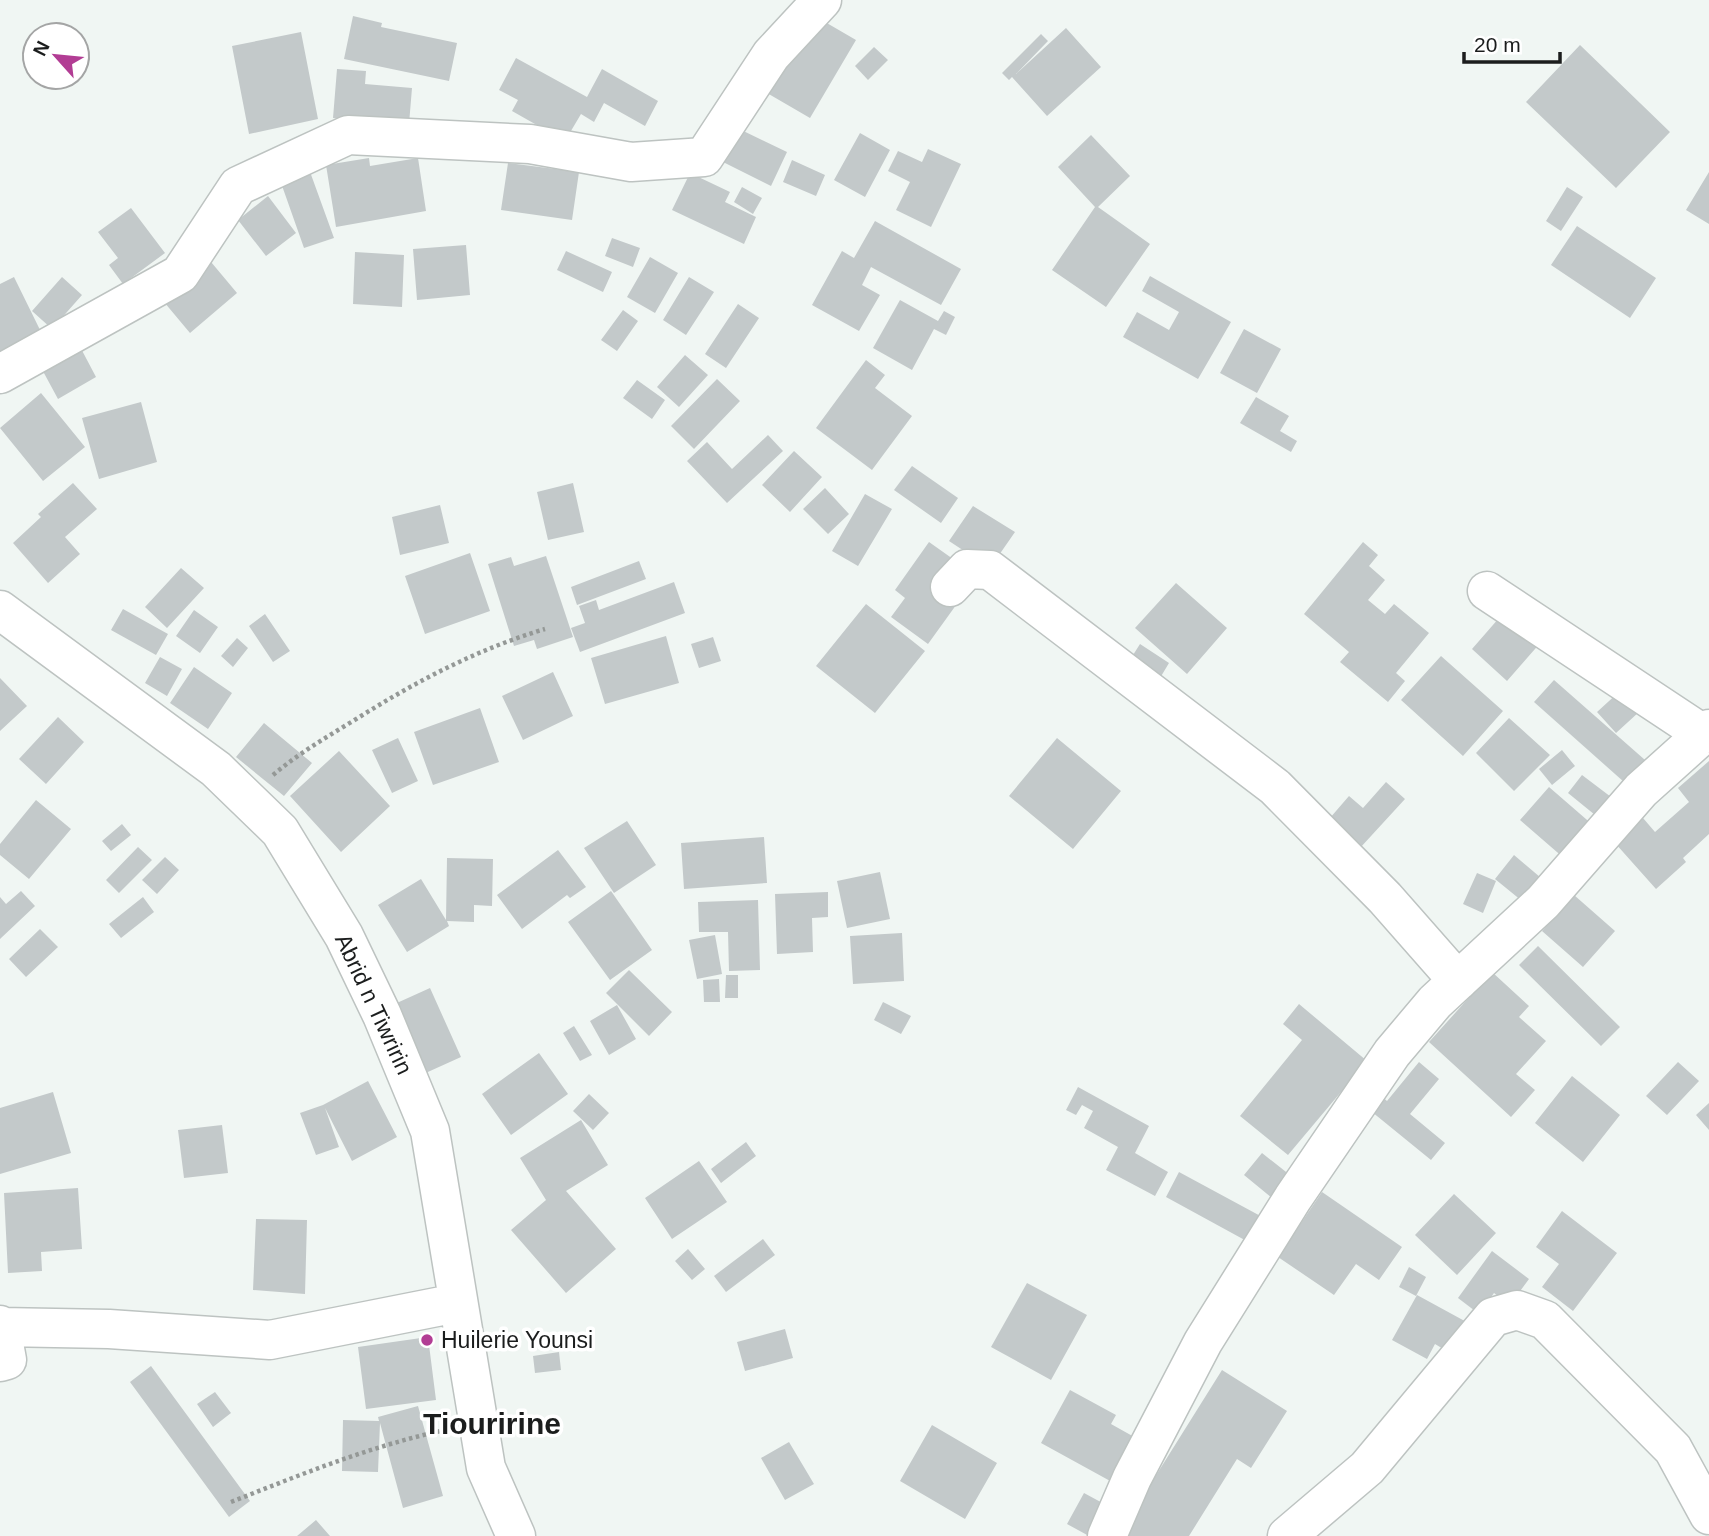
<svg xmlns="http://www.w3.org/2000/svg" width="1709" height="1536" font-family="Helvetica,sans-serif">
  <rect width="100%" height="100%" fill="#f0f6f3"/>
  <path fill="#c3c9ca" d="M813 15 856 40 810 118 767 93Z
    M353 16 382 23 381 27 457 43 449 81 344 59Z
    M1066 28 1101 67 1047 116 1012 77 1009 80 1002 73 1041 34 1048 41 1016 74Z
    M301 32 318 119 249 134 232 46Z
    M1580 45 1670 132 1616 188 1526 102Z
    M874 47 888 60 868 80 855 66Z
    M516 58 587 97 602 69 658 101 645 126 604 103 594 122 581 114 565 141 512 111 518 100 499 90Z
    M337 69 366 71 365 84 412 88 409 124 333 118Z
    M731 125 787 152 771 186 715 158Z
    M860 133 890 150 865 197 834 180Z
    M1091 135 1130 176 1098 207 1150 244 1106 307 1052 270 1095 207 1058 167Z
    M928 149 961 164 931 227 896 210 910 182 888 171 898 151 922 162Z
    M369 158 370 166 418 158 426 211 336 227 326 165Z
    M792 160 825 175 816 196 783 182Z
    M508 163 579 172 572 220 501 210Z
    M309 169 334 238 304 248 280 180Z
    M1709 172V224L1686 210Z
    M690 173 730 192 725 202 756 217 744 244 672 210Z
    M742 187 762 198 753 214 734 202Z
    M1567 187 1583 197 1561 231 1546 221Z
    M268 196 296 233 266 256 238 220Z
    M131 208 165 253 123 284 109 265 118 258 98 232Z
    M875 221 961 269 941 305 871 267 862 285 880 295 859 331 812 305 842 251 854 258Z
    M1577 226 1656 278 1630 318 1551 265Z
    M612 238 640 248 633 267 605 256Z
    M466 245 470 295 417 300 413 249Z
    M566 251 612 272 603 292 557 270Z
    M355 252 404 255 402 307 353 304Z
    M206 256 237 293 190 333 159 296Z
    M650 257 678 273 655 313 627 297Z
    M1150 276 1231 322 1198 379 1123 337 1137 312 1169 330 1179 312 1142 291Z
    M14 277 43 336 0 358V284Z
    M62 277 82 295 52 329 32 311Z
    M689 277 714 292 686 335 663 320Z
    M900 300 938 321 944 311 955 317 946 335 934 329 912 370 873 348Z
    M738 304 759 318 726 368 705 354Z
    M623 310 638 321 617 351 601 340Z
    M1244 329 1281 349 1257 393 1220 373Z
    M77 341 96 377 58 399 38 362Z
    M685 355 708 375 679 407 657 387Z
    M866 360 885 375 875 388 912 416 872 470 816 428Z
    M717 379 740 401 694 449 671 426Z
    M637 380 665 400 652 419 623 398Z
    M41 393 85 447 43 481 0 428Z
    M1256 397 1289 416 1280 431 1297 441 1291 452 1240 423Z
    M141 402 157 462 99 479 82 418Z
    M768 435 783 451 727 503 687 461 707 442 732 469Z
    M794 451 822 477 790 512 762 485Z
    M912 466 958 498 941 523 894 490Z
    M73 483 97 509 65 537 80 554 48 583 13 543 41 517 38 514Z
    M573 483 584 532 548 540 537 492Z
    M825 488 849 514 828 534 803 509Z
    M865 494 892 509 858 566 832 551Z
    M440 505 449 543 400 555 392 517Z
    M973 506 1015 532 990 568 949 541Z
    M929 542 977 576 928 644 891 617 905 598 895 590Z
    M1363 542 1378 555 1369 566 1385 580 1368 600 1385 614 1394 604 1429 633 1396 673 1405 681 1388 702 1340 662 1349 652 1304 614Z
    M470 553 490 611 425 634 405 576Z
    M546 556 573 637 537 649 534 640 514 646 488 564 511 557 514 566Z
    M639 561 646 579 577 605 571 587Z
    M181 568 204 588 167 628 145 607Z
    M674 582 685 613 580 652 571 628 585 623 579 606 596 600 599 610Z
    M1176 583 1227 628 1187 674 1135 628Z
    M866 604 925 651 875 713 816 666Z
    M123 609 168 634 156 655 111 630Z
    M194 610 218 627 200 653 176 636Z
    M1506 610 1542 641 1507 681 1472 649Z
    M265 614 290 651 273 662 249 626Z
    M666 636 679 683 605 704 591 658Z
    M713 637 721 661 699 668 691 644Z
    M237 638 248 648 233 667 221 656Z
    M1140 644 1169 663 1151 693 1121 674Z
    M1441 656 1503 711 1463 756 1401 700Z
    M160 657 182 669 167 696 145 683Z
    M194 667 232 693 208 729 170 703Z
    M553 672 573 716 523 740 502 696Z
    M0 678 27 706 0 731Z
    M1554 680 1653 767 1633 790 1534 702Z
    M1620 691 1639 712 1616 733 1597 712Z
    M480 708 499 762 433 785 414 732Z
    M58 717 84 742 46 784 19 759Z
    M1509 718 1550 755 1514 791 1476 753Z
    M264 723 312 763 284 796 236 757Z
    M398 738 418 781 392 793 372 750Z
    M1057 738 1121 791 1073 849 1009 796Z
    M1562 750 1575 766 1552 785 1539 769Z
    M339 751 390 806 341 852 290 796Z
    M1709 761V834L1683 858 1686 862 1656 889 1615 843 1643 818 1655 832 1689 802 1678 788Z
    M1582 775 1615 800 1600 819 1568 793Z
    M1386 782 1405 799 1349 860 1317 833 1349 796 1363 808Z
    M1549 787 1594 826 1565 859 1520 820Z
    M36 800 71 829 29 879 0 855V844Z
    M627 821 656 865 614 893 584 848Z
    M122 824 131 835 111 851 102 841Z
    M764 837 767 883 684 889 681 843Z
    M138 847 152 860 119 893 106 880Z
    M558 850 586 887 570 898 567 895 522 929 497 895Z
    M1514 855 1547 883 1528 906 1495 879Z
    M165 857 179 870 157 894 142 880Z
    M447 858 493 859 492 906 474 905V922L447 921 449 926 407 952 378 905 421 879 446 920Z
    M880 872 890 919 847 928 837 881Z
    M1477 873 1496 881 1483 913 1463 904Z
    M21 891 35 906 0 939V897L6 904Z
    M611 891 652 950 610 980 568 922Z
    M828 892V917L812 918 813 952 777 954 775 894Z
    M1574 895 1615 931 1583 967 1542 931Z
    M143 897 154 912 121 938 109 924Z
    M758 900 760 970 729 971 728 932H699L698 902Z
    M40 929 58 947 26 977 9 959Z
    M902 933 904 981 853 984 850 936Z
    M715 935 722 974 697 979 689 940Z
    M1538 946 1620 1027 1601 1046 1519 965Z
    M629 970 672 1012 649 1036 606 993Z
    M1492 972 1529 1006 1519 1017 1546 1041 1516 1074 1535 1090 1511 1117 1429 1042Z
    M726 975H738V998H725Z
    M719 979 720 1002H704L703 980Z
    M430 988 461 1057 419 1076 388 1007Z
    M883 1002 911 1016 901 1034 874 1020Z
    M1299 1004 1367 1061 1288 1155 1240 1116 1302 1040 1283 1024Z
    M617 1005 636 1039 609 1055 590 1021Z
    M574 1026 592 1055 580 1061 563 1033Z
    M539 1053 568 1094 511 1135 482 1094Z
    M1419 1062 1439 1079 1410 1114 1445 1143 1431 1160 1361 1103 1372 1088 1387 1101Z
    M1678 1062 1699 1081 1667 1115 1646 1096Z
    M1572 1076 1620 1115 1583 1162 1535 1123Z
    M368 1081 397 1137 352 1161 325 1108 339 1147 316 1155 300 1113 323 1105Z
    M1078 1087 1149 1126 1135 1153 1168 1172 1155 1196 1106 1170 1118 1147 1084 1128 1093 1111 1082 1105 1076 1115 1066 1110Z
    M53 1092 71 1153 0 1174V1108Z
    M589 1094 609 1113 593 1130 573 1111Z
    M1709 1103V1130L1696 1115Z
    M581 1120 608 1165 566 1191 616 1249 566 1293 511 1230 546 1200 520 1158Z
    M222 1125 228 1173 184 1178 178 1130Z
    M746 1142 756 1156 721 1183 711 1169Z
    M1262 1153 1295 1179 1277 1202 1244 1175Z
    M699 1161 727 1202 672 1239 645 1198Z
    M1179 1172 1266 1219 1252 1244 1166 1197Z
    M78 1188 82 1249 41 1252 42 1271 8 1273 4 1193Z
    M1322 1192 1402 1247 1379 1280 1356 1264 1334 1295 1278 1257Z
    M1454 1194 1496 1233 1457 1275 1415 1235Z
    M1562 1211 1617 1253 1573 1311 1542 1287 1559 1264 1536 1247Z
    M256 1219 307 1220 305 1294 253 1290Z
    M763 1239 775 1255 726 1292 714 1276Z
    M688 1249 705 1269 692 1280 675 1261Z
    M1492 1251 1529 1279 1510 1305 1494 1293 1479 1314 1458 1298Z
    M1409 1267 1426 1277 1416 1296 1399 1287Z
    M1027 1283 1087 1315 1051 1380 991 1347Z
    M1417 1295 1472 1325 1455 1356 1435 1344 1427 1359 1392 1340Z
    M785 1329 793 1358 745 1371 737 1342Z
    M428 1337 436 1400 366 1409 358 1347Z
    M559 1352 561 1370 535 1373 533 1356Z
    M151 1366 250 1501 229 1517 130 1382Z
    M1222 1370 1287 1411 1251 1468 1237 1459 1189 1536H1118Z
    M1070 1390 1116 1415 1111 1424 1136 1438 1112 1482 1041 1443Z
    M215 1392 231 1413 213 1427 197 1404Z
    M418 1406 443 1496 403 1508 380 1423 378 1472 342 1471 343 1420 379 1421 378 1417Z
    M932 1425 997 1463 965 1519 900 1481Z
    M789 1442 814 1484 785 1500 761 1458Z
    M1084 1493 1108 1506 1089 1536 1067 1524Z
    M316 1520 330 1536H297Z"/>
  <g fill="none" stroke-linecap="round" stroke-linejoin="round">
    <defs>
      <path id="minor" d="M0 374 180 274 238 186 348 135 530 144 631 162 704 157 771 55 822 0
        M950 587 967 569 990 570 1275 787 1385 898 1458 981
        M1487 591 1703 734
        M0 610 216 769 280 831 344 936 382 1015 430 1131 486 1468 516 1536
        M0 1325 1 1327 109 1329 270 1340 457 1303
        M0 1362 7 1360 1 1327
        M1107 1536 1132 1478 1203 1342 1293 1198 1392 1053 1435 1002 1543 902 1641 790 1709 729
        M1287 1536 1367 1468 1493 1317 1517 1310 1545 1320 1673 1449 1709 1515"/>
    </defs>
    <use href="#minor" stroke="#bdc3c1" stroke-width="41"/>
    <path stroke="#949896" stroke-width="4.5" stroke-dasharray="3.5 3.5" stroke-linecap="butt" d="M273 775C298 754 325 738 353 721 415 682 475 650 545 629
      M231 1502C302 1474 371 1446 445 1430"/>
    <use href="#minor" stroke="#fff" stroke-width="38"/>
  </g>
  <circle fill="#b23d94" stroke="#fff" stroke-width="2.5" cx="427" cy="1340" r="7"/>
  <g text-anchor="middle" stroke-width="7" stroke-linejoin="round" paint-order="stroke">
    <g font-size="23" fill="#1b1d1d" stroke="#fff">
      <text transform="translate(374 1004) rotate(65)" y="8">Abrid n Tiwririn</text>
    </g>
    <g font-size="23" fill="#1b1d1d" stroke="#fff" text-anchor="start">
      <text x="441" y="1348">Huilerie Younsi</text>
    </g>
    <g font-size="30" font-weight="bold" fill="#1b1d1d" stroke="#fff">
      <text x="492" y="1434">Tiouririne</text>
    </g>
  </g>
  <g transform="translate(56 56) rotate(297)"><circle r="33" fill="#ffffff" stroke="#a4a5a5" stroke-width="2"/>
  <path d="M0-5L12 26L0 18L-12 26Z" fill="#b23d94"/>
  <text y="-10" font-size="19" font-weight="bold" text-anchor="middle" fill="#1b1d1d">N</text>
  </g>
  <path d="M1464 52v10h96v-10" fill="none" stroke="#1b1d1d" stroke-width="3.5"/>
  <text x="1474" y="52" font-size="21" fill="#1b1d1d" stroke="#ffffff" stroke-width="5" paint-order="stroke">20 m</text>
</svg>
